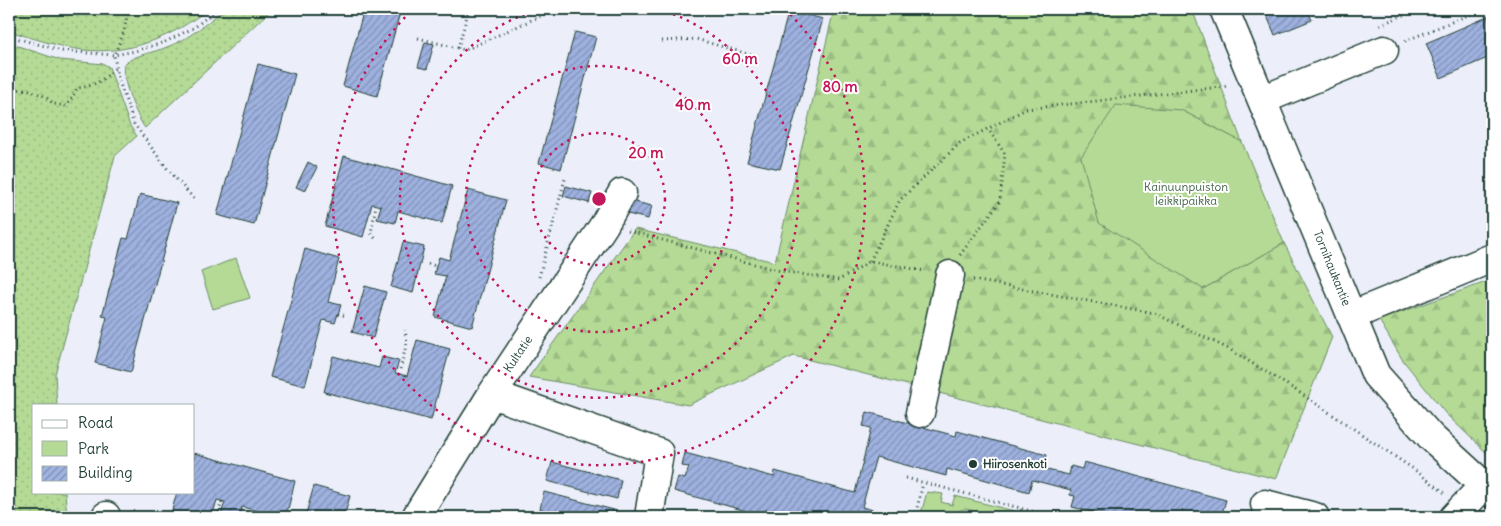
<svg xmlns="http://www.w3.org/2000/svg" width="1501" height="526" font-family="Delius,sans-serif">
  <defs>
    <pattern id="grass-dots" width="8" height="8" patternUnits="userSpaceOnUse" patternTransform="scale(1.25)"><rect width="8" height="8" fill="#b4da96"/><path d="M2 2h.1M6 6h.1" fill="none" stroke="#9abc82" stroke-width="1.8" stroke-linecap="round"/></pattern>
    <pattern id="forest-firs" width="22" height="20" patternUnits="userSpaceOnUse" patternTransform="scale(1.25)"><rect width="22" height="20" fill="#b4da96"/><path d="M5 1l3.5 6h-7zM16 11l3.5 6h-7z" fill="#9abc82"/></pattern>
    <pattern id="building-hatch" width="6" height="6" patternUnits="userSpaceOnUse" patternTransform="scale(1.25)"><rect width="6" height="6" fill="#9eb1df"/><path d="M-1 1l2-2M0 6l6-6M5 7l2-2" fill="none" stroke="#8091b6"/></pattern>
  </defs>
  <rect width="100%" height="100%" fill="#eceff9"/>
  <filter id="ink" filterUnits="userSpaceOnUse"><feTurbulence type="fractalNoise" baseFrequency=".02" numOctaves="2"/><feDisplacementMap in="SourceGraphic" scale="10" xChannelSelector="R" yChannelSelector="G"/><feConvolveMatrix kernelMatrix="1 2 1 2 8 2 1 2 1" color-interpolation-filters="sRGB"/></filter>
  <g filter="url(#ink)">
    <path fill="url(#grass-dots)" stroke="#6a8c65" d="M9 9H208C173 37 129 55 83 50 58 47 33 38 9 31Z
      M224 9H272L145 128C137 118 120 76 124 64 136 54 153 53 167 47 189 39 206 24 224 9Z
      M9 43 60 60 104 64 109 67 130 126 137 136 115 156 55 374 57 405H34V492H65L67 517H9Z"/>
    <path fill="url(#forest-firs)" stroke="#6a8c65" d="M834 9H1192L1242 142 1181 110 1203 289 1284 243 1332 337 1276 479 794 356 688 405 529 377 635 229 775 262Z
      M1492 280V458L1445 413 1402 359 1379 320Z"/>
    <path fill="#b4da96" stroke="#6a8c65" d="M1116 105 1181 110 1242 142 1284 243 1203 289 1099 223 1081 157Z
      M236 258 250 298 213 309 201 272Z
      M927 492 943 494 941 502 952 505 955 496 1014 511 1002 517H979C972 507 960 506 952 517L945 516 944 517H920Z"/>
    <path fill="url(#building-hatch)" stroke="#1f3d34" d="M364 9H401L377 96 343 86Z
      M1264 9H1307L1312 20 1275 35Z
      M789 10 823 19 780 169 747 162Z
      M1492 15V56L1441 78 1426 43Z
      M575 32 596 37 561 169 539 163Z
      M425 42 434 44 427 69 418 67Z
      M258 64 295 74 254 225 217 215Z
      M344 156 452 186 442 223 398 211 395 223 377 219 381 206 372 204 363 237 325 226Z
      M308 162 317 167 305 191 296 187Z
      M566 186 592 193 589 203 563 196Z
      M468 190 506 200 472 327 435 317 446 276 434 274 436 266 439 257 449 260Z
      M140 194 177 203 131 372 95 363 107 317 102 316 123 238 128 239Z
      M631 201 652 206 648 219 628 214Z
      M403 242 424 247 413 293 391 287Z
      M305 249 339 259 328 302 341 305 335 323 323 320 305 386 270 377Z
      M365 286 386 292 373 338 352 332Z
      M417 340 450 349 431 420 324 392 333 356 379 368 382 357 399 361 395 373 407 376Z
      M867 412 956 436 957 431 1047 455 1043 469 1069 475 1071 466 1082 469 1084 462 1226 500 1221 517H1112L1072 507 1075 496 1070 495 1071 490 1032 480 1029 492 947 469 946 476 876 457 862 507 884 513 883 517H793L766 510 764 516 674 491 678 477 685 479 689 467 682 466 685 453 774 477 775 471 855 493 871 428 863 426Z
      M194 453 295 481 286 517H281L242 507 239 517H233L221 514 225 502 217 500 212 517H170L177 492H194Z
      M552 462 621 480 617 499 547 481Z
      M314 486 350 496 344 517H305Z
      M544 492 614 510 612 517H569L540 509Z"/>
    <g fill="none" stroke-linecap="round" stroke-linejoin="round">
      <defs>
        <path id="minor" d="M1224 9 1376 375 1431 437 1492 493
          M1262 100 1384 50
          M1351 316 1492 258
          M492 394 659 453 649 517
          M920 413 950 275
          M1265 504 1315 517
          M106 517V516
          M416 517 492 394 604 225 622 193
          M1454 517 1484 485"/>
      </defs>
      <use href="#minor" stroke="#1f3d34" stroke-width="31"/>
      <path stroke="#1f3d34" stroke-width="3" stroke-dasharray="1 4" stroke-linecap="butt" d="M128 9 124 32 114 55 118 78 134 124 169 171 196 201
        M1380 25 1418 9
        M9 36 62 51 114 55 135 51 165 42 195 27 217 9
        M418 38 465 50 556 9
        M662 41 696 39 758 57
        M1405 41 1483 9
        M458 48 469 9
        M9 90 27 89 44 96 54 104 66 106 72 98 77 88C96 86 102 80 116 68
        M628 231 781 271 839 280 870 261 925 271
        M375 238 371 233 376 205
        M960 255 1000 201 1005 154 988 129
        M870 261 900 200 960 143 1026 109 1229 86
        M428 264 436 266
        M539 277 565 179
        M973 280 1154 313 1229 349 1294 389 1412 468 1445 493
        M338 314 347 316
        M399 374 407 342 405 330
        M906 478 1054 517
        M217 517 222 501
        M915 517 923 483
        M1007 517 1022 510"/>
      <use href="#minor" stroke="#fff" stroke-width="28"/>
    </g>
  </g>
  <g fill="none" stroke="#c2185b" stroke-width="2.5" stroke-dasharray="2.5 5">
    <circle cx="599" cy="199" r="66"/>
    <circle cx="599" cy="199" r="133"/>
    <path d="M659 9A199 199 0 1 1 539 9"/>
    <path d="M785 9A266 266 0 1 1 413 9"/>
  </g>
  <circle fill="#1f3d34" stroke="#fff" stroke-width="2" cx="973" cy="464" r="5"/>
  <g text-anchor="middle" stroke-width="4" stroke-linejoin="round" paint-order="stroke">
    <g font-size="12" fill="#44644c" stroke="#fff">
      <text x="1186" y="191">Kainuunpuiston<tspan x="1186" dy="14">leikkipaikka</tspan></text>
    </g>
    <g font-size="12" fill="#1f3d34" stroke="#fff">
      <text transform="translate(1332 268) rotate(68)" y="4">Tornihaukantie</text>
      <text transform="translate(518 354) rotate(-56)" y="4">Kultatie</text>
    </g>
    <g font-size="12" font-weight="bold" fill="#1f3d34" stroke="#fff" text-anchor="start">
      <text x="983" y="468">Hiirosenkoti</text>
    </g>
  </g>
  <circle cx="599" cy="199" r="8" fill="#c2185b" stroke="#fff" stroke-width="2.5"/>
  <g font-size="15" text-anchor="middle" font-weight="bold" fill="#c2185b" stroke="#fff" stroke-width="4" stroke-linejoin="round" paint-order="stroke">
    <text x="740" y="64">60 m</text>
    <text x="840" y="92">80 m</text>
    <text x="693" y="110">40 m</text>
    <text x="646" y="158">20 m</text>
  </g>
  <rect width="1501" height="526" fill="none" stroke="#fff" stroke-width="30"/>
  <rect x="15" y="15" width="1471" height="496" fill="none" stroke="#1f3d34" stroke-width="2" filter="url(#ink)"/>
  <rect x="32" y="404" width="162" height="90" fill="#ffffff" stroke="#a5b1ae"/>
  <rect x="42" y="420" width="25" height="8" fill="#ffffff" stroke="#a5b1ae"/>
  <text x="78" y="428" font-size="15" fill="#1f3d34">Road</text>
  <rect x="42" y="441" width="25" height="15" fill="#b4da96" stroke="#a5b1ae"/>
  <text x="78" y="454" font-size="15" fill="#1f3d34">Park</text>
  <rect x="42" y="466" width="25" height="15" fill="url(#building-hatch)" stroke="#a5b1ae"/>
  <text x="78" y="478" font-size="15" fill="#1f3d34">Building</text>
</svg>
